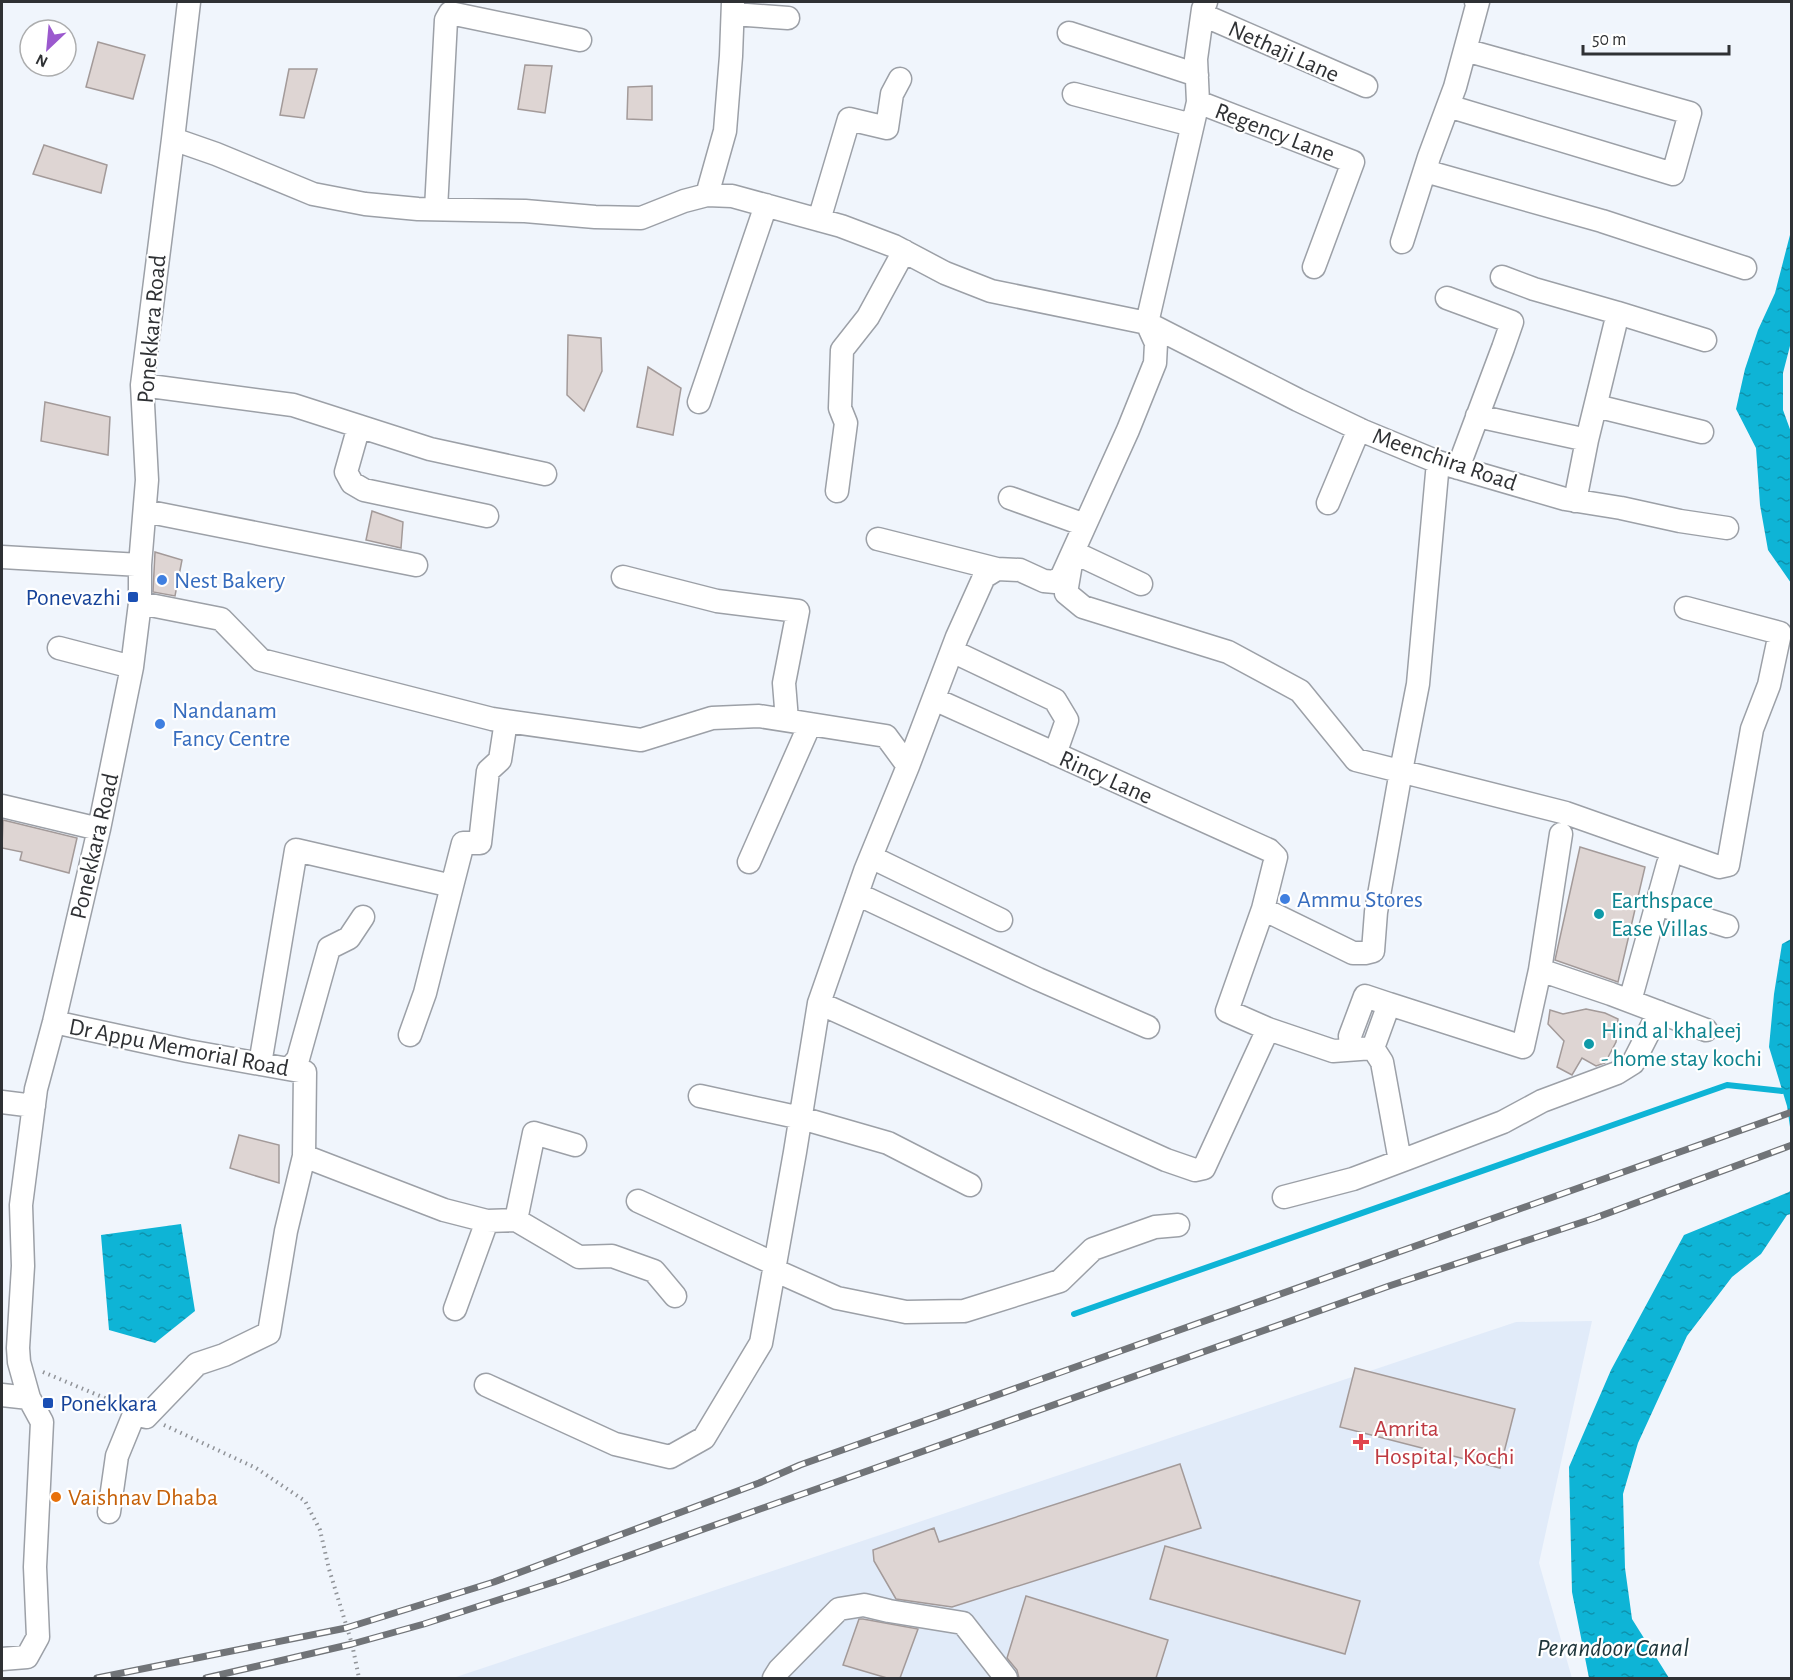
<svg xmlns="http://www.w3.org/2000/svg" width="1793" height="1680" font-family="'Alegreya Sans',sans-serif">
  <defs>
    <pattern id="water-ripples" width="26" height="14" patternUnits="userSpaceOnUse" patternTransform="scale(1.5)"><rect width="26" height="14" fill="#0eb4d6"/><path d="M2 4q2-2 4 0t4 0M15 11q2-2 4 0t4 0" fill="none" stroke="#0e93ae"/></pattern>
  </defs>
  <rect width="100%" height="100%" fill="#f0f5fc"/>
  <path fill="#e1ebf9" d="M1592 1321 1539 1563 1572 1678H453L1516 1322Z"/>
  <path fill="url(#water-ripples)" d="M1791 231V342L1783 373V410L1791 432V583L1768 550 1760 505 1756 448 1736 409 1745 369 1758 330 1775 293Z
    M1791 939V1134L1787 1106 1769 1047 1774 994 1782 944Z
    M1791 1190V1214L1787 1215 1761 1254 1732 1277 1687 1336 1638 1443 1623 1494 1625 1568 1632 1619 1669 1678H1589L1572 1592 1569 1467 1611 1370 1684 1235 1789 1192Z
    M181 1224 195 1311 155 1343 109 1330 101 1235Z"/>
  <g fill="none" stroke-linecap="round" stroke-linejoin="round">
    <path stroke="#0eb4d6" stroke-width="6" d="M1074 1314 1727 1085 1782 1091"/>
  </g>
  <path fill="#ded5d3" stroke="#a39a99" stroke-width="1.5" d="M98 42 145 55 133 99 86 87Z
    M525 65 552 66 545 113 518 109Z
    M289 69H317L304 118 280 115Z
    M652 86V120L627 119 628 87Z
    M44 145 107 165 101 193 33 174Z
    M568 335 601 338 602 371 584 411 567 395Z
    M648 367 681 388 673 435 637 427Z
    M45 402 110 417 108 455 41 441Z
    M372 511 403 522 401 548 366 540Z
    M155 552 182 560 175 596 153 592Z
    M3 820 77 838 69 873 20 860 22 852 2 848Z
    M1580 847 1645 867 1618 982 1555 960Z
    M1586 1009 1605 1013 1618 1019 1616 1042 1605 1063 1596 1066 1582 1058 1572 1075 1557 1067 1564 1041 1548 1024 1550 1010 1563 1014Z
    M239 1135 279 1145V1183L230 1168Z
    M1355 1368 1515 1409 1500 1468 1340 1427Z
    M1180 1464 1201 1528 952 1607 896 1599 874 1561 873 1550 934 1528 939 1542Z
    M1165 1546 1360 1601 1345 1654 1150 1599Z
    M1026 1596 1168 1640 1156 1678H1019L1017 1670 1007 1658Z
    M859 1619H863L918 1629 900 1678H887L843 1665Z"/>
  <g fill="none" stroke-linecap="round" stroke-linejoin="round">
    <defs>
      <path id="minor" d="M733 14 788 18
        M1203 15 1366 86
        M1069 33 1197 75
        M1074 94 1192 125
        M1198 102 1353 162 1314 267
        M1448 106 1673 174 1690 113 1465 50
        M173 139 216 154 313 194 365 204 418 209 525 211 595 217 641 218 684 201 707 195 732 196 841 226 894 246 945 273 991 291 1147 323 1198 102 1196 59 1203 9 1206 2
        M1425 171 1602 221 1745 268
        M707 195 725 131 731 56 733 2
        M436 209 446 20 450 13 580 40
        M819 220 849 119 887 128 892 94 900 79
        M1402 242 1429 157 1455 87 1478 2H1476
        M1502 277 1534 289 1618 313
        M1447 298 1512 322 1503 348 1458 468
        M1147 323 1298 400 1363 431 1438 462 1565 499 1621 508 1680 521 1727 528
        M142 385 293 405 430 449 545 474
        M699 402 766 205
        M1596 406 1702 432
        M1477 416 1587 440 1618 313 1705 340
        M359 426 346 472 352 483 364 490 487 516
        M837 491 846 423 840 408 842 350 868 317 904 251
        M1010 498 1085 525
        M1575 501 1587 440
        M1328 503 1359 429
        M145 511 416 565
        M878 539 997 569
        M2 557 140 565
        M623 577 717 601 798 611 784 683 787 720
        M1141 584 1073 552 1066 593 1083 607 1228 652 1300 691 1356 760 1566 813 1719 867 1728 865 1752 729 1769 685 1780 633 1686 608
        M140 603 221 619 261 660 492 719 641 740 712 718 759 716 886 736 908 766 865 871 819 1003 795 1152 761 1343 704 1438 670 1457 615 1444 486 1385
        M59 648 132 667
        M952 651 1055 700 1067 720 1055 754
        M934 699 1269 850 1276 857 1263 909 1227 1011 1268 1029 1333 1051 1373 1048 1389 1004 1523 1047 1540 970 1561 834
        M908 766 957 637 984 577 997 569 1020 570 1044 581 1055 582 1062 576 1128 430 1155 363 1156 343 1147 323
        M2 806 99 829
        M871 857 1001 920
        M749 862 810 724
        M452 886 463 843H480L488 771 500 760 506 721
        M857 894 1038 979 1148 1027
        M1657 904 1727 926
        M1263 909 1353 953H1365L1373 951 1376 912 1401 771 1418 684 1438 462
        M1540 970 1611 994 1706 1030
        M1630 1001 1668 864
        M819 1003 1166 1160 1195 1170 1204 1168 1268 1029
        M54 1022 188 1051 305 1072 304 1156 286 1231 269 1333 224 1355 197 1364 146 1417
        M1373 1048 1382 1062 1400 1161
        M1351 1049 1350 1036 1365 996 1389 1004
        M260 1064 296 850 452 886 425 993 410 1035
        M289 1069 298 1059 329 948 349 938 363 917
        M700 1096 801 1118 888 1143 970 1185
        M2 1102 34 1106
        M304 1156 444 1210 487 1221 516 1220 579 1257 612 1256 654 1271 675 1296
        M1284 1197 1353 1179 1414 1156 1503 1122 1542 1101 1617 1073 1633 1063 1659 1012
        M638 1201 775 1264
        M516 1220 534 1133 575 1145
        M774 1270 837 1298 906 1312 964 1311 1060 1281 1093 1249 1155 1227 1178 1225
        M455 1309 487 1221
        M2 1395 29 1398
        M109 1512 117 1456 135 1412
        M2 1659 27 1657 38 1637 35 1567 42 1422 29 1398 19 1362 18 1348 23 1266 21 1205 36 1089 54 1022 99 829 132 667 140 603V565L147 480 142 385 173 139 189 2
        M774 1678 779 1670 839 1609 864 1605 889 1611 963 1623 1006 1678"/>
    </defs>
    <use href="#minor" stroke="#9ca0a7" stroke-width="25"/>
    <path stroke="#909398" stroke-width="4" stroke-dasharray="1.5 4.5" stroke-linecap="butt" d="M43 1372 119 1404
      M164 1425 256 1468 305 1501 320 1530 329 1569 352 1644 359 1678"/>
    <use href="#minor" stroke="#fff" stroke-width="22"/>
    <defs>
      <path id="rail" d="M97 1678 346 1628 494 1582 759 1483 800 1465 1792 1112
        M206 1678 352 1644 424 1624 560 1580 1389 1286 1595 1218 1792 1145"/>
    </defs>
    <use href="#rail" stroke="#717478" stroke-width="7"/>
    <use href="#rail" stroke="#fff" stroke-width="4.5" stroke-dasharray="14" stroke-linecap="butt"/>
  </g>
  <g fill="#3f7fe0" stroke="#fff" stroke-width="2">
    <circle cx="162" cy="580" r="6"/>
    <circle cx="160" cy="724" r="6"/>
    <circle cx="1285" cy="899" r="6"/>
  </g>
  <g fill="#1a4fb4" stroke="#fff" stroke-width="2">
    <rect x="127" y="591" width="12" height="12" rx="3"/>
    <rect x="42" y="1397" width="12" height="12" rx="3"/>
  </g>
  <g fill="#0f9aa8" stroke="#fff" stroke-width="2">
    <circle cx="1599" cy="914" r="6"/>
    <circle cx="1589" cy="1044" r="6"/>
  </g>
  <path fill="#e0444e" stroke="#fff" stroke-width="2" d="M1358 1433h6v6h6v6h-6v6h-6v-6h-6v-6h6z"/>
  <circle fill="#e8710a" stroke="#fff" stroke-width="2" cx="56" cy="1497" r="6"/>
  <g text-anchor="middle" stroke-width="4.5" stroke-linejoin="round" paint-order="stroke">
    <g font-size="24" fill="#2f3134" stroke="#fff">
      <text transform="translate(1284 51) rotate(24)" y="8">Nethaji Lane</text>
      <text transform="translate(1275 132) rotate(21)" y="8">Regency Lane</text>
      <text transform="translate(151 329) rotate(-85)" y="8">Ponekkara Road</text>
      <text transform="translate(1445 459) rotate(19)" y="8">Meenchira Road</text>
      <text transform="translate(1106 777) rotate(24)" y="8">Rincy Lane</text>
      <text transform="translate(94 846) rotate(-77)" y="8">Ponekkara Road</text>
      <text transform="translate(179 1047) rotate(11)" y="8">Dr Appu Memorial Road</text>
    </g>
    <g font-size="24" fill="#366cbe" stroke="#fff" text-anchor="start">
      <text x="174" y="588">Nest Bakery</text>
      <text x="172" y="718">Nandanam<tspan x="172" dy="28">Fancy Centre</tspan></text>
      <text x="1297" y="907">Ammu Stores</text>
    </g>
    <g font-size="24" fill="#164399" stroke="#fff" text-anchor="end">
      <text x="121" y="605">Ponevazhi</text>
      <text x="60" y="1411" text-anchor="start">Ponekkara</text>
    </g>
    <g font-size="24" fill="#0d838f" stroke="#fff" text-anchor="start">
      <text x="1611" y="908">Earthspace<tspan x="1611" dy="28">Ease Villas</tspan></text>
      <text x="1601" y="1038">Hind al khaleej<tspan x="1601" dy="28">- home stay kochi</tspan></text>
    </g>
    <g font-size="24" fill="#be3a42" stroke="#fff" text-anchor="start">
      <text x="1374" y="1436">Amrita<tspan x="1374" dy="28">Hospital, Kochi</tspan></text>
    </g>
    <g font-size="24" fill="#c56008" stroke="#fff" text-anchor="start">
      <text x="68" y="1505">Vaishnav Dhaba</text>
    </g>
    <g font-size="26" font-style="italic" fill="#1e353b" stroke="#fff">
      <text x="1613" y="1656">Perandoor Canal</text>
    </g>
  </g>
  <rect width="1793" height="1680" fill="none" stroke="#2f3134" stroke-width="6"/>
  <g transform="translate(48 48) rotate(206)"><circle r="28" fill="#ffffff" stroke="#acadae" stroke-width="1.5"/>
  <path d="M0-4.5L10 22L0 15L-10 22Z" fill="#9b59ce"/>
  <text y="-9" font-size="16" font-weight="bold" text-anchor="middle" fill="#2f3134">N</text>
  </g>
  <path d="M1583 45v9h146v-9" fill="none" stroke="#2f3134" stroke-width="3"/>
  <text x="1592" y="45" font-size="18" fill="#2f3134" stroke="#ffffff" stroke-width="4.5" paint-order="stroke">50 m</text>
</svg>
